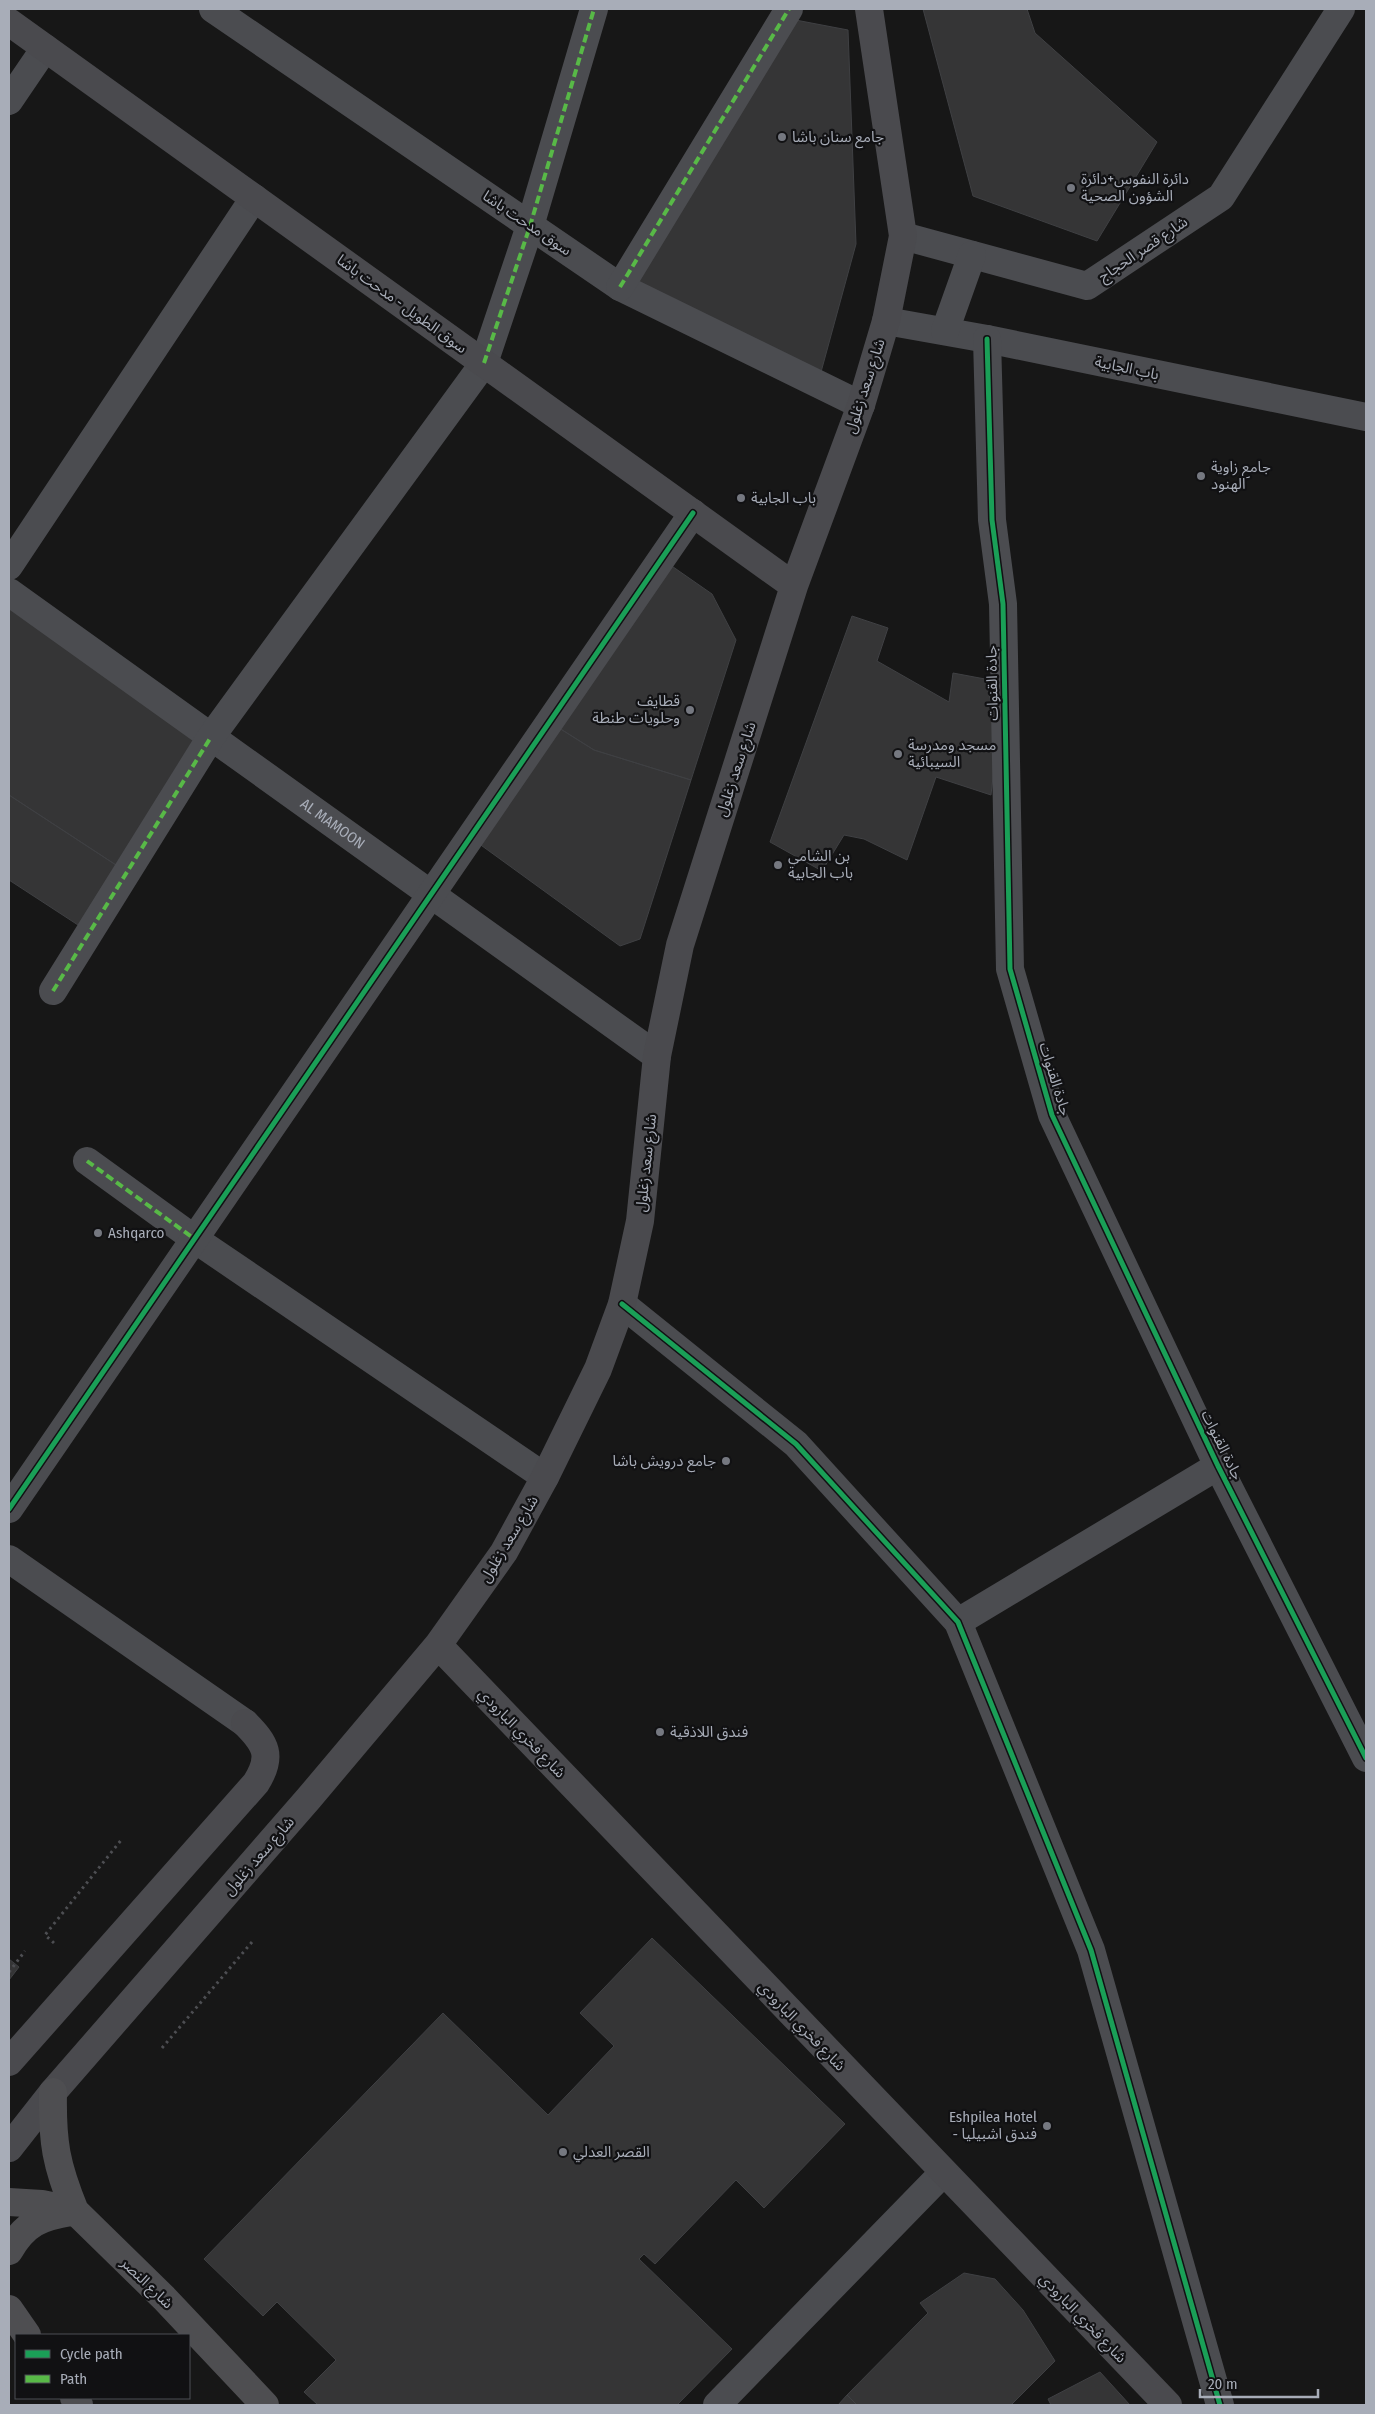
<svg xmlns="http://www.w3.org/2000/svg" width="1375" height="2414" font-family="'Fira Sans Condensed','Noto Sans Arabic',sans-serif">
  <rect width="100%" height="100%" fill="#171717"/>
  <path fill="#353536" stroke="#3f4043" d="M923 9H1027L1035 33 1157 142 1097 241 973 196Z
    M785 18 848 30 856 244 818 383 620 287Z
    M666 562 712 594 736 640 691 780 594 750 559 728Z
    M9 597 200 736 116 865 9 795Z
    M852 616 888 628 877 661 949 702 953 673 985 679 998 731 991 795 936 777 907 860 864 839 844 835 822 871 770 842Z
    M559 728 594 750 691 780 640 939 620 946 478 843Z
    M9 795 116 865 78 925 9 880Z
    M652 1938 845 2124 764 2208 736 2180 655 2264 644 2254 639 2259 732 2349 677 2405H318L304 2392 336 2360 277 2302 263 2316 204 2259 443 2013 548 2115 614 2046 580 2013Z
    M9 1959 19 1967 9 1980Z
    M964 2273 995 2279 1023 2310 1055 2361 1011 2405H857L847 2395 928 2313 920 2303Z
    M1100 2372 1130 2405H1051L1048 2399Z
    M847 2395 857 2405H838Z"/>
  <g fill="none" stroke-linecap="round" stroke-linejoin="round">
    <path stroke="#4d4e52" stroke-width="3" stroke-dasharray="2.5 4" stroke-linecap="butt" d="M54 1943 45 1935 122 1839
      M9 1972 25 1951
      M162 2048 252 1942"/>
    <g stroke="#4b4c50" stroke-width="28">
      <path d="M213 9 620 287 861 405"/>
      <path d="M9 101 45 48"/>
      <path d="M903 236 1087 286 1221 197 1341 9"/>
      <path d="M620 287 789 9"/>
      <path d="M886 321 987 339 1366 417"/>
      <path d="M945 331 972 255"/>
      <path d="M987 339 992 520 1003 604 1010 969 1052 1115 1218 1466 1366 1758"/>
      <path d="M9 566 254 198"/>
      <path id="s1" d="M9 592 657 1056"/>
      <path d="M53 991 211 737 484 363 530 226 594 9"/>
      <path d="M87 1161 196 1240 545 1477"/>
      <path d="M622 1304 796 1444 958 1622 1091 1950 1220 2405"/>
      <path d="M9 1509 693 513"/>
      <path d="M9 1559 245 1723"/>
      <path d="M958 1622 1218 1466"/>
      <path d="M717 2405 943 2173"/>
    </g>
    <path stroke="#4a4a4e" stroke-width="28" d="M9 22 794 586
      M438 1645 1168 2405
      M9 2062 256 1783C273 1756 266 1744 245 1723
      M9 2148 53 2092 309 1798 438 1645 504 1552 545 1477 598 1369 622 1304 640 1221 657 1056 680 945 794 586 861 405 886 321 903 236 869 9"/>
    <path stroke="#4e4e51" stroke-width="28" d="M53 2092C52 2142 56 2165 75 2211
      M9 2202 42 2204 75 2211 164 2298 265 2405
      M9 2251C25 2223 41 2217 71 2212
      M9 2309 27 2335
      M74 2398 79 2405"/>
    <path stroke="#58b947" stroke-width="4" stroke-dasharray="8 4" stroke-linecap="butt" d="M620 287 789 9
      M484 363 530 226 594 9
      M53 991 211 737
      M87 1161 196 1240"/>
    <defs>
      <path id="cycleway" d="M987 339 992 520 1003 604 1010 969 1052 1115 1218 1466 1366 1758
        M622 1304 796 1444 958 1622 1091 1950 1220 2405
        M9 1509 693 513"/>
    </defs>
    <use href="#cycleway" stroke="#111113" stroke-width="8"/>
    <use href="#cycleway" stroke="#1a9f57" stroke-width="5"/>
  </g>
  <g fill="#757880" stroke="#111113" stroke-width="2">
    <circle cx="782" cy="137" r="5"/>
    <circle cx="1071" cy="188" r="5"/>
    <circle cx="1201" cy="476" r="5"/>
    <circle cx="741" cy="498" r="5"/>
    <circle cx="690" cy="710" r="5"/>
    <circle cx="898" cy="754" r="5"/>
    <circle cx="778" cy="865" r="5"/>
    <circle cx="98" cy="1233" r="5"/>
    <circle cx="726" cy="1461" r="5"/>
    <circle cx="660" cy="1732" r="5"/>
    <circle cx="1047" cy="2126" r="5"/>
    <circle cx="563" cy="2152" r="5"/>
  </g>
  <g text-anchor="middle" stroke-width="4.5" stroke-linejoin="round" paint-order="stroke">
    <g font-size="15" fill="#a8adb8" stroke="#111113" text-anchor="start">
      <text x="792" y="142">جامع سنان باشا</text>
      <text x="1081" y="184">دائرة النفوس+دائرة<tspan x="1081" dy="17">الشؤون الصحية</tspan></text>
      <text x="1211" y="472">جامع زاوية<tspan x="1211" dy="17">الهنود</tspan></text>
      <text x="751" y="503">باب الجابية</text>
      <text x="680" y="706" text-anchor="end">قطايف<tspan x="680" dy="17">وحلويات طنطة</tspan></text>
      <text x="908" y="750">مسجد ومدرسة<tspan x="908" dy="17">السيبائية</tspan></text>
      <text x="788" y="861">بن الشامي<tspan x="788" dy="17">باب الجابية</tspan></text>
      <text x="108" y="1238">Ashqarco</text>
      <text x="716" y="1466" text-anchor="end">جامع درويش باشا</text>
      <text x="670" y="1737">فندق اللاذقية</text>
      <text x="1037" y="2122" text-anchor="end">Eshpilea Hotel<tspan x="1037" dy="17">- فندق اشبيليا</tspan></text>
      <text x="573" y="2157">القصر العدلي</text>
    </g>
    <g font-size="15" fill="#a8adb8" stroke="#111113">
      <text transform="translate(527 223) rotate(34)" y="5">سوق مدحت باشا</text>
      <text transform="translate(1143 249) rotate(-34)" y="5">شارع قصر الحجاج</text>
      <text transform="translate(402 304) rotate(36)" y="5">سوق الطويل - مدحت باشا</text>
      <text transform="translate(1127 368) rotate(12)" y="5">باب الجابية</text>
      <text transform="translate(865 386) rotate(-72)" y="5">شارع سعد زغلول</text>
      <text transform="translate(992 683) rotate(-91)" y="5">جادة القنوات</text>
      <text transform="translate(736 769) rotate(-72)" y="5">شارع سعد زغلول</text>
      <text dy="5" stroke="none"><textPath href="#s1" startOffset="398">AL MAMOON</textPath></text>
      <text transform="translate(1055 1079) rotate(73)" y="5">جادة القنوات</text>
      <text transform="translate(646 1163) rotate(-84)" y="5">شارع سعد زغلول</text>
      <text transform="translate(1222 1445) rotate(64)" y="5">جادة القنوات</text>
      <text transform="translate(509 1539) rotate(-59)" y="5">شارع سعد زغلول</text>
      <text transform="translate(522 1733) rotate(46)" y="5">شارع فخري البارودي</text>
      <text transform="translate(259 1856) rotate(-49)" y="5">شارع سعد زغلول</text>
      <text transform="translate(802 2026) rotate(46)" y="5">شارع فخري البارودي</text>
      <text transform="translate(147 2283) rotate(44)" y="5">شارع النصر</text>
      <text transform="translate(1083 2318) rotate(46)" y="5">شارع فخري البارودي</text>
    </g>
  </g>
  <rect width="1375" height="2414" fill="none" stroke="#a8adb8" stroke-width="20"/>
  <rect x="15" y="2334" width="175" height="65" fill="#111113" stroke="#4d4f55"/>
  <rect x="25" y="2350" width="25" height="8" fill="#1a9f57" stroke="#4d4f55"/>
  <text x="60" y="2359" font-size="15" fill="#a8adb8">Cycle path</text>
  <rect x="25" y="2375" width="25" height="8" fill="#58b947" stroke="#4d4f55"/>
  <text x="60" y="2384" font-size="15" fill="#a8adb8">Path</text>
  <path d="M1200 2389v8h118v-8" fill="none" stroke="#a8adb8" stroke-width="2.5"/>
  <text x="1208" y="2389" font-size="15" fill="#a8adb8" stroke="#111113" stroke-width="4" paint-order="stroke">20 m</text>
</svg>
